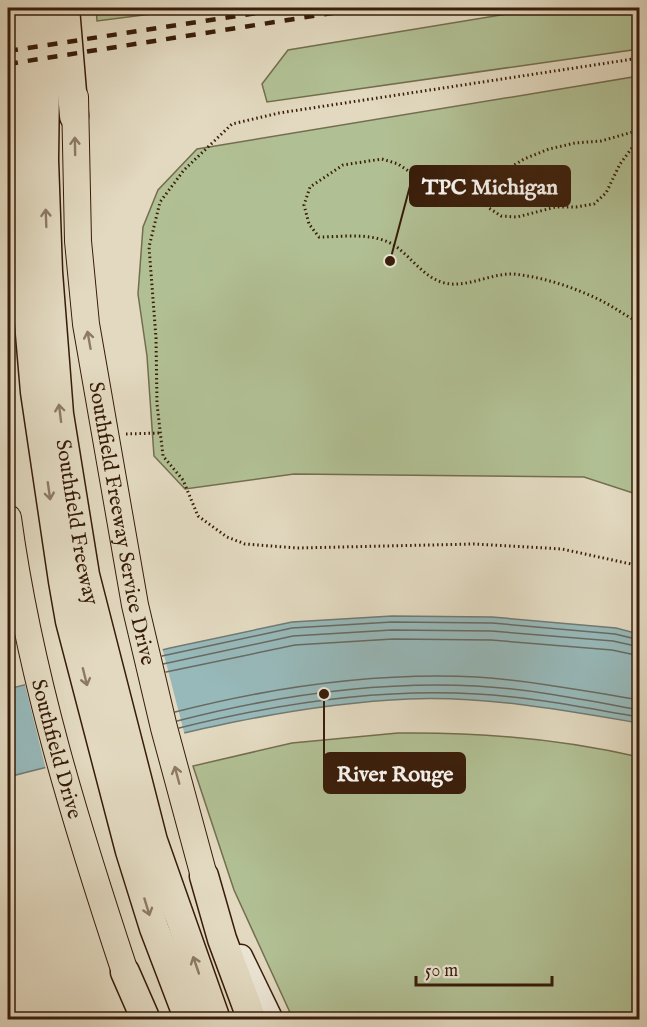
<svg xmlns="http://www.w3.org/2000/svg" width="647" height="1027" font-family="'IM FELL English',serif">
  <rect width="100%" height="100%" fill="#e2d9c0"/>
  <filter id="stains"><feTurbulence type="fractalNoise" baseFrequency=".00333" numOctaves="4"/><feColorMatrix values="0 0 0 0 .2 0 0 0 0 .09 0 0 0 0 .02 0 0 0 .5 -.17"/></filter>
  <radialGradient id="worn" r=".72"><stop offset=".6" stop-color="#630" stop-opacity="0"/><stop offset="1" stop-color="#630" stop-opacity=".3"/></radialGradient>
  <path fill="#b1c094" stroke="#746e4e" stroke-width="1.5" d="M96 8H199L97 21Z
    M544 8H639V49L267 102 262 84 288 50Z
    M639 76V495L584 477 294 474 185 489 154 456 147 356 138 294 143 227 158 190 197 149Z
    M398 733C481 732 558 738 639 757V1019H293L234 890 193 766 292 743Z"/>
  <path fill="#97b9ba" stroke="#717a73" stroke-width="1.5" d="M392 616 492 617 616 628 639 634V723C563 710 487 696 409 699 272 705 140 744 8 777V689L170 648 292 622Z"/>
  <path fill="#e2d9c0" d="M162 647 185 736 46 770 24 681Z"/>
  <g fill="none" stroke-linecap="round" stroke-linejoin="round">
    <path stroke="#686a62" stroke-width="1.5" d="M162 656 292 628 392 622 492 623 615 634 640 640
      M163 664 293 636 392 630 491 631 613 641 640 647
      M166 672 295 645 393 639 491 640 612 650 640 656
      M175 712C273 687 376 672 477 677 532 681 586 691 640 700
      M177 721C274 696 376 681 476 686 531 689 585 700 640 710
      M179 728C275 704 377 688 477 694 532 697 585 708 640 717"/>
    <defs>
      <path id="secondary" d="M241 956 272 1020"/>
      <g id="primary">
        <path id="s1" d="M75 97 78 241 86 324 135 605 164 728 204 876"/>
        <path id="s2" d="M8 518C29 673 76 824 125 972"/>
      </g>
      <g id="motorway">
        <path d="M22 8 26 287 35 392 63 581 70 621 130 851 154 928 189 1020"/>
        <path id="s3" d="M46 8 44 160 48 272 59 414 85 575 153 841 216 1020"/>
        <path d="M65 8 74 116"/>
        <path d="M204 876 222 939 252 1020"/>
        <path d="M125 972 146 1020"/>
      </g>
    </defs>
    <use href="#secondary" stroke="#381c09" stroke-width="25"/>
    <use href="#primary" stroke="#381c09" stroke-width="28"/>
    <use href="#motorway" stroke="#381c09" stroke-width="31"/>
    <path stroke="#381c09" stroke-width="3" stroke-dasharray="1.5 3" stroke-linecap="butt" d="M640 58 279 113 232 124 184 170 160 202 149 247 156 338 157 404 163 456 183 480 198 516 227 537 245 544 297 548 474 544 562 549 640 566
      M640 137 620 164 606 193 594 204 576 207H556L517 217 501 216 489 208 476 195 464 187 444 186 416 176 398 164 382 159 343 165 310 187 304 205 309 224 319 237C345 237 376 231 398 248 412 259 424 276 441 282 464 290 490 273 513 274 543 277 573 287 600 300 614 307 626 316 640 323
      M466 187 485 183 524 159 549 149 575 143 601 141 640 130
      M126 434 160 433"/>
    <use href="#secondary" stroke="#ece6d6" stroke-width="22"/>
    <use href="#primary" stroke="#e2d9c0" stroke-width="26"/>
    <use href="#motorway" stroke="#e2d9c0" stroke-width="28"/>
    <path stroke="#381c09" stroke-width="4.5" stroke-dasharray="10 10" stroke-linecap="butt" d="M8 51 289 8
      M8 64 364 8"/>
  </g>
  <defs><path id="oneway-shaft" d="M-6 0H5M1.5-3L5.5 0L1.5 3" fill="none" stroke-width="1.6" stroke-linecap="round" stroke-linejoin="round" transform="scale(1.5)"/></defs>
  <g stroke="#8d7a64">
    <use href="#oneway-shaft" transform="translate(75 146) rotate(-91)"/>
    <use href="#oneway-shaft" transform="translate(46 218) rotate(-92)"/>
    <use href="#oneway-shaft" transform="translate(89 340) rotate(-100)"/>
    <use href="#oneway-shaft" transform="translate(60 413) rotate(-97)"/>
    <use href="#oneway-shaft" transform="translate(49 491) rotate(82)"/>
    <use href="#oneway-shaft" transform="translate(85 677) rotate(76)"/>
    <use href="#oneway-shaft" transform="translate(177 775) rotate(-105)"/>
    <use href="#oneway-shaft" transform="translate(147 907) rotate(73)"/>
    <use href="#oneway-shaft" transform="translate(196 965) rotate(-109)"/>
  </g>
  <g text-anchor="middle" stroke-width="6" stroke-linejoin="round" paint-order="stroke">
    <g font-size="21" fill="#381c09" stroke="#ece6d6">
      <text dy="7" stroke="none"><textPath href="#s3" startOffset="516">Southfield Freeway</textPath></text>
      <text dy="7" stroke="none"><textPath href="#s1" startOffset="430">Southfield Freeway Service Drive</textPath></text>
      <text dy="7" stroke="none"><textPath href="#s2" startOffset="236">Southfield Drive</textPath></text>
    </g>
  </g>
  <path fill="none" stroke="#381c09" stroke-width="2" d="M390 261L410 186M324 694L324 773"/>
  <g fill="#381c09" stroke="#ece6d6" stroke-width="2">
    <circle cx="390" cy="261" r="6"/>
    <circle cx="324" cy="694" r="6"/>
  </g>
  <g fill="#381c09" stroke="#381c09" stroke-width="2">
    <rect x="410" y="166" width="160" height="40" rx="6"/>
    <rect x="324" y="753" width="141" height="40" rx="6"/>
  </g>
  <g font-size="22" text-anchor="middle" font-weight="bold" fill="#fff">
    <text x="490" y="194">TPC Michigan</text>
    <text x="395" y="781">River Rouge</text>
  </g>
  <rect width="647" height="1027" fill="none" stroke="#e2d9c0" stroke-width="30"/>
  <rect x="9" y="9" width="629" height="1009" fill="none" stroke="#381c09" stroke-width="3"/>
  <rect x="15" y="15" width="617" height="997" fill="none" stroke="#381c09" stroke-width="1.5"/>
  <path d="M416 976v9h136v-9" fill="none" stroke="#381c09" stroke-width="3"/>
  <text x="425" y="976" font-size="18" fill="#381c09" stroke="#ece6d6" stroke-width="4.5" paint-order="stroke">50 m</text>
  <rect width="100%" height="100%" filter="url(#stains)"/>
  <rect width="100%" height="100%" fill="url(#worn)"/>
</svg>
